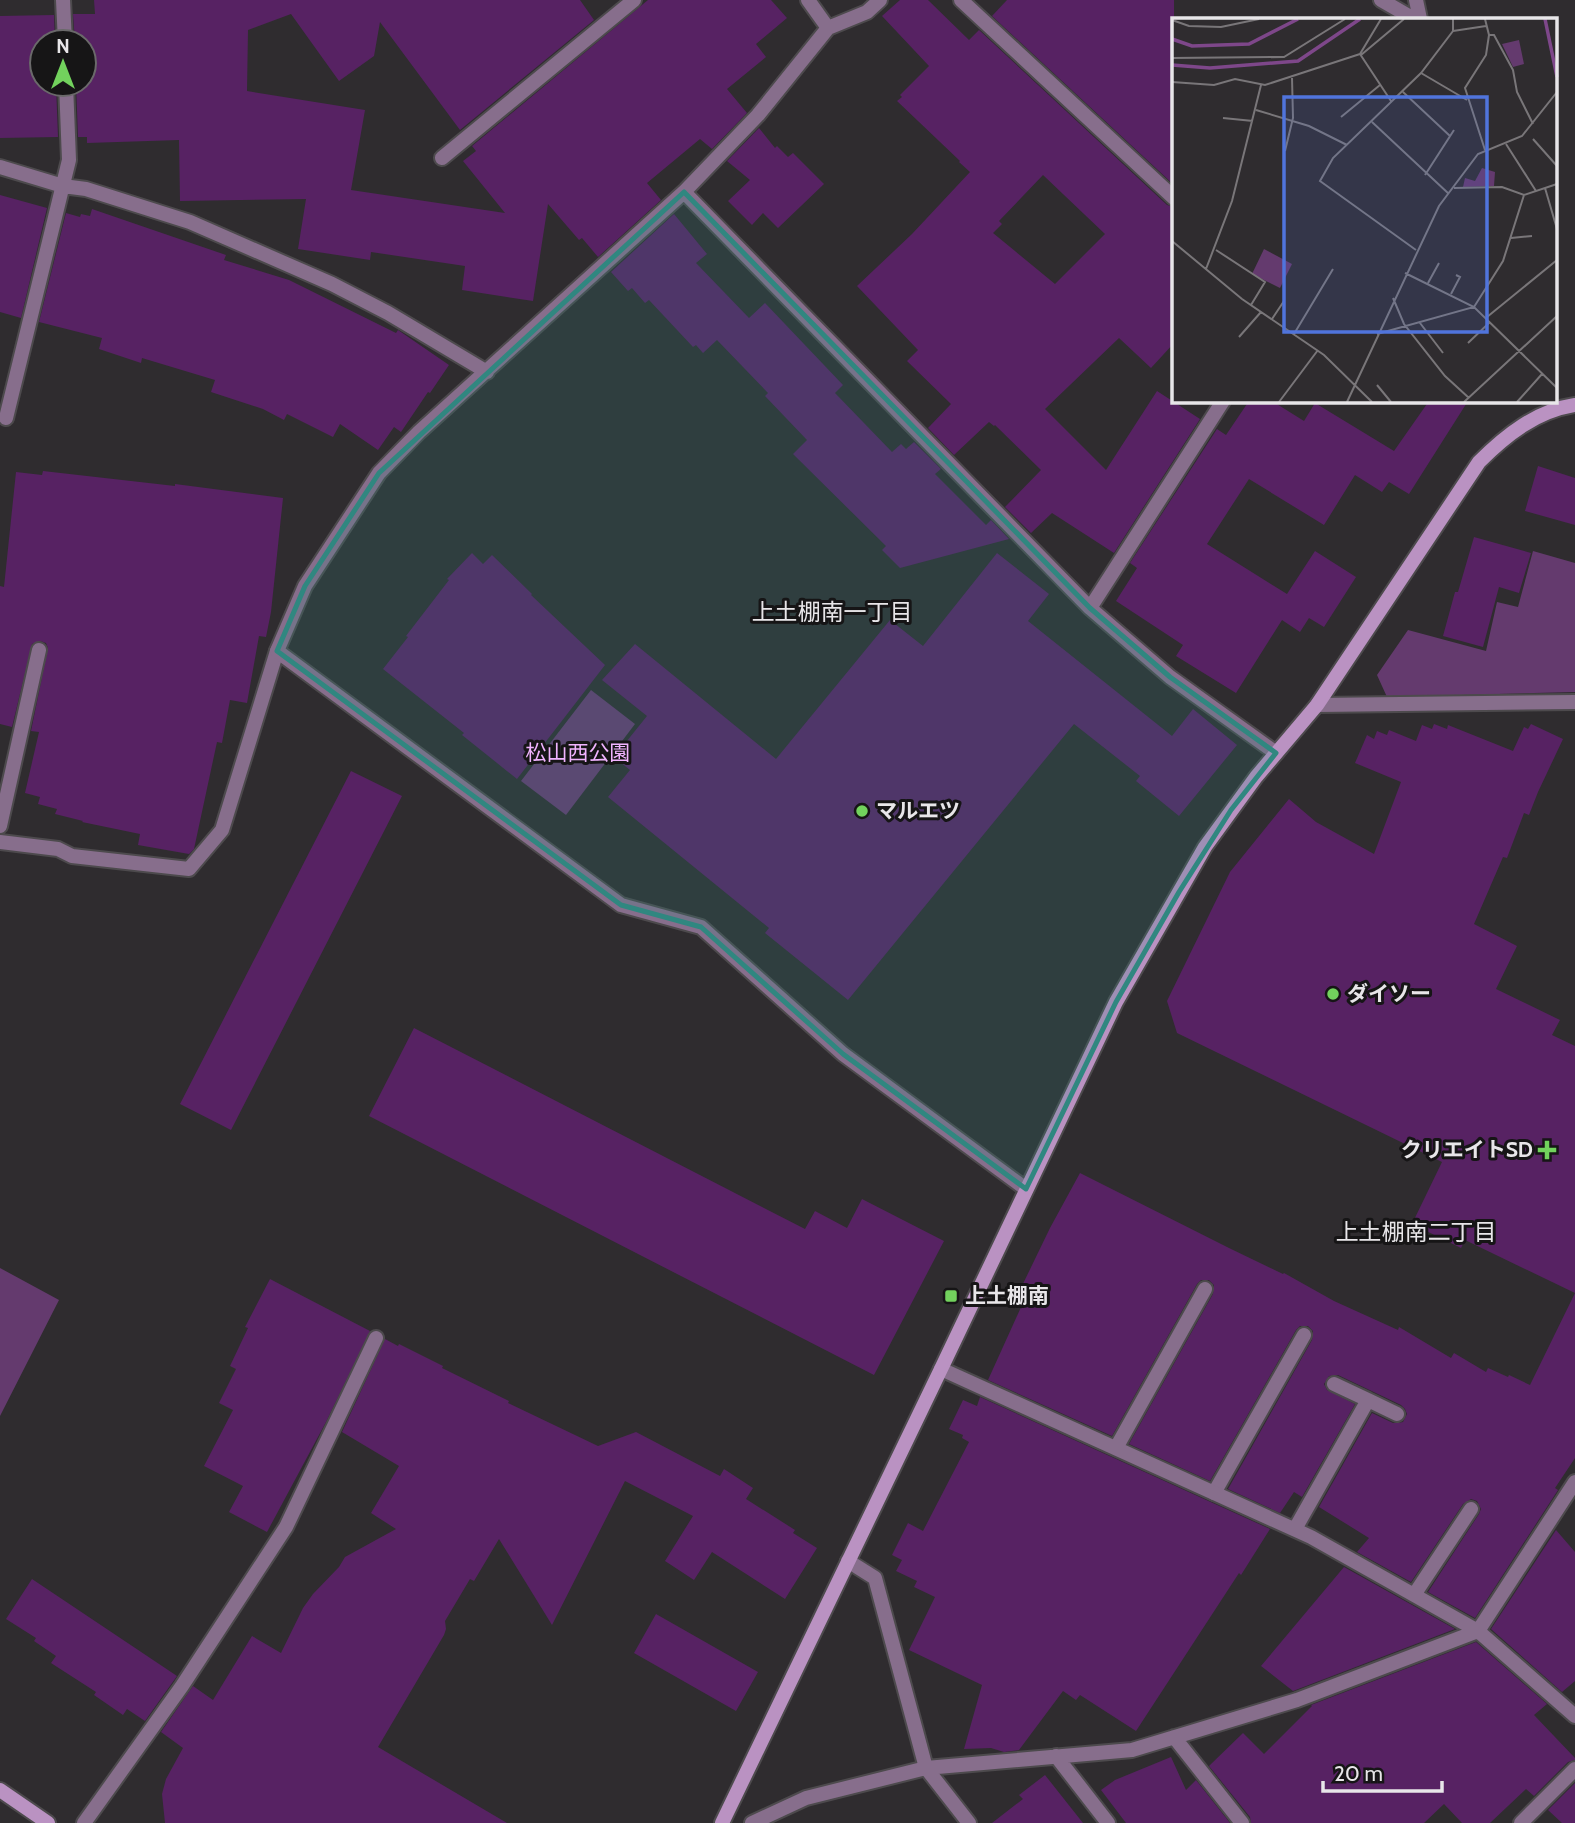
<svg xmlns="http://www.w3.org/2000/svg" width="1575" height="1823" font-family="Cabin,'Noto Sans JP',sans-serif">
  <rect width="100%" height="100%" fill="#2f2c2f"/>
  <path fill="#643a6e" d="M1533 551 1575 563V692L1387 697 1377 675 1408 630 1486 651 1497 602 1518 607Z
    M591 690 635 724 566 815 521 781Z
    M0 1268 59 1300 0 1416Z"/>
  <path fill="#572263" fill-rule="evenodd" d="M94 0H580L594 20 460 130 380 22 374 56 339 81 291 14 248 30 247 91 365 110 351 190 505 213 463 161 476 151 472 146 648 0H771L787 18 756 44 766 57 727 89 747 113 712 149 700 139 647 183 661 200 598 257 582 238 579 240 548 204 533 301 462 290 465 266 371 252 370 260 298 249 306 199 180 201 179 140 87 143V137H78L76 84H84V42H75L73 14H95Z
    M900 0H928L969 40 979 30 1167 205 1174 207V343L1151 368 1119 338 1045 409 1106 470 1157 391 1200 419 1114 553 1052 513 1031 533 1005 507 1041 470 995 425 994 426 989 422 954 455 928 428 951 404 907 361 918 350 857 286 912 234 970 172 959 162 960 161 897 101 902 97 900 95 929 66 882 16ZM1043 175 1105 234 1055 284 993 233 1002 224 999 221Z
    M1007 0H1174V185L992 16Z
    M54 15 55 42H42V84H56L58 137 0 138V16Z
    M759 128 775 148 777 146 788 157 793 153 824 184 778 228 763 213 752 225 728 201 750 180 727 161Z
    M0 195 47 208 21 318 0 312Z
    M92 209 226 255 224 260 289 280 396 333 398 330 449 365 430 393 428 392 401 432 394 427 378 450 340 424 333 437 287 414 284 420 263 409 211 392 215 380 142 358 141 363 99 349 102 338 39 322 66 213 80 217 81 214 90 216Z
    M674 214 707 254 696 263 749 318 765 303 843 385 835 393 892 452 901 444 906 449 914 442 941 469 935 474 986 525 991 520 1009 539 900 568 882 550 886 546 793 454 807 440 765 396 768 393 717 340 703 353 696 345 693 347 649 300 645 303 632 288 628 291 611 272Z
    M1249 401H1272L1304 421 1315 403 1394 451 1429 401H1468L1409 494 1389 482 1382 492 1355 475 1324 525 1249 479 1207 544 1287 594 1315 551 1356 577 1324 627 1309 618 1300 632 1282 620 1236 693 1176 656 1183 645 1116 601 1137 568 1130 563 1217 429 1226 435Z
    M1538 466 1575 478V525L1525 511Z
    M43 471 175 486V484L283 498 271 612 266 637 259 636 247 703 230 700 222 743 217 742 194 849 189 854 138 845 140 834 82 822 83 821 55 814 57 809 38 804 40 797 25 793 39 732 31 731 48 648 46 643 40 641 32 644 12 727 0 724V586L4 587 16 472 42 475Z
    M1474 537 1531 553 1519 593 1499 587 1483 647 1443 636 1455 592H1458Z
    M472 553 483 564 492 555 532 594 531 595 605 665 517 779 462 735 464 733 383 669 408 637 406 636 449 580 447 579Z
    M997 553 1049 594 1028 621 1172 736 1193 709 1237 745 1179 816 1136 781 1140 776 1074 724 848 1000 765 933 769 928 608 797 630 770 614 757 647 716 602 680 635 644 776 759 890 620 923 646Z
    M1434 724 1447 729 1448 725 1513 751 1524 727 1528 729 1531 724 1563 739 1538 792 1529 815 1524 813 1507 858 1503 857 1474 924 1517 946 1496 989 1560 1020 1552 1035 1575 1046V1458L1555 1488 1558 1490 1475 1618 1428 1592 1479 1514 1481 1509 1477 1501 1471 1499 1463 1504 1411 1582 1357 1552 1369 1538 1319 1507 1372 1413 1393 1423H1398L1403 1422 1407 1414 1405 1409 1401 1405 1338 1375 1329 1376 1324 1384 1327 1390 1355 1404 1302 1497 1294 1492 1280 1513 1228 1489 1312 1340 1313 1331 1308 1326H1300L1296 1330 1210 1481 1129 1444 1213 1294 1214 1285 1209 1280H1201L1197 1284 1112 1436 988 1380 1027 1294 1020 1290 1050 1228 1080 1173 1229 1248 1283 1274 1284 1273 1334 1301 1398 1330 1399 1327 1451 1358 1454 1353 1486 1372 1488 1368 1508 1377 1509 1375 1530 1385 1575 1293 1465 1240 1461 1248 1412 1224 1442 1162 1177 1033 1167 1001 1230 872 1289 799 1316 822 1374 854 1401 782 1355 763 1367 735 1374 739 1377 731 1387 735 1389 730 1416 741 1422 725 1432 729Z
    M351 771 402 796 231 1130 180 1104Z
    M414 1028 805 1229 815 1211 847 1228 862 1199 944 1241 874 1375 369 1116Z
    M270 1279 370 1331 326 1422 267 1532 229 1512 243 1486 204 1466 233 1410 219 1403 236 1369 230 1366 248 1328 245 1327Z
    M385 1339 398 1346 399 1344 443 1366 442 1368 509 1401 508 1403 598 1446 636 1432 720 1476 724 1469 753 1488 746 1499 795 1530 793 1533 817 1548 785 1599 712 1552 694 1580 665 1561 693 1516 625 1481 552 1625 499 1539 474 1581 470 1579 445 1621 446 1629 444 1635 378 1747 507 1823H165L162 1794 166 1779 183 1748 161 1732 193 1686 213 1700 252 1636 281 1653 303 1608 313 1594 339 1567 345 1557 396 1529 371 1513 399 1466 342 1432Z
    M980 1397 1270 1529 1241 1575 1239 1573 1136 1731 1080 1695 1076 1700 1063 1691 1019 1750 1004 1752 991 1748 964 1749 982 1685 909 1650 935 1597 914 1587 917 1581 896 1571 902 1560 892 1555 908 1523 923 1531 969 1442 962 1438 963 1435 949 1429 963 1400 977 1406Z
    M1556 1530 1575 1552V1681L1562 1692 1491 1629Z
    M1344 1567 1455 1629 1293 1691 1261 1666Z
    M32 1579 177 1676 145 1721 127 1709 123 1715 94 1695 96 1692 51 1663 56 1656 34 1641 36 1638 6 1619Z
    M656 1614 758 1672 736 1711 634 1653Z
    M1476 1642 1547 1704 1534 1715 1575 1758V1760L1568 1762 1534 1796 1526 1789 1490 1823H1462L1444 1804 1424 1823H1251L1250 1817 1209 1766 1243 1733 1264 1754 1312 1706 1311 1705Z
    M1171 1757 1186 1790 1196 1780 1230 1823H1126L1101 1790 1115 1780Z
    M1045 1775 1083 1823H992L1023 1799 1019 1795Z
    M1575 1783V1823H1562L1548 1810Z"/>
  <g fill="none" stroke-linecap="round" stroke-linejoin="round">
    <defs>
      <path id="lane" d="M0 826 39 650
        M0 842 58 849 72 856 189 869 222 830 277 651
        M1214 1493 1304 1335"/>
      <path id="street" d="M63 0 65 42
        M808 0 828 28
        M880 0 867 12 828 28 758 115 684 192 419 432 379 473 305 586 277 651 621 905 701 927 843 1054 1026 1189
        M961 0 1174 198
        M1381 0 1414 19
        M1416 0 1420 19
        M442 158 634 0
        M0 167 63 186 86 189 190 222 332 284 388 313 487 372
        M684 192 1090 608 1170 677 1276 753
        M6 418 69 160 66 84
        M1090 608 1223 401
        M1317 705 1575 702
        M941 1369 1311 1537 1478 1631 1575 1716
        M1368 1400 1397 1414
        M1116 1448 1205 1289
        M1295 1529 1368 1400 1334 1384
        M848 1561 875 1578 926 1768 969 1823
        M1414 1595 1471 1509
        M1174 1737 1242 1823
        M1056 1756 1108 1823
        M84 1823 182 1686 286 1527 376 1338
        M752 1823 806 1798 926 1768 1132 1750 1297 1700 1478 1631 1575 1482
        M1521 1823 1575 1769"/>
      <path id="secondary" d="M0 1790 48 1823
        M722 1823 941 1369 1116 1002 1205 847 1256 777 1317 705 1479 462C1506 435 1536 411 1575 405"/>
    </defs>
    <use href="#lane" stroke="#4d4a4d" stroke-width="18"/>
    <use href="#street" stroke="#4d4a4d" stroke-width="18"/>
    <use href="#secondary" stroke="#4d4a4d" stroke-width="18"/>
    <use href="#lane" stroke="#876e8c" stroke-width="14"/>
    <use href="#street" stroke="#876e8c" stroke-width="14"/>
    <use href="#secondary" stroke="#ba92c2" stroke-width="14"/>
  </g>
  <path fill="#308780" fill-opacity="0.2" stroke="#308780" stroke-width="5" stroke-linejoin="round" d="M684 192 1090 608 1170 677 1276 753 1231 810 1179 892 1116 1002 1026 1189 843 1054 701 927 621 905 277 651 305 586 379 473Z"/>
  <g fill="#72d25d" stroke="#161516" stroke-width="2.5">
    <circle cx="862" cy="811" r="7"/>
    <circle cx="1333" cy="994" r="7"/>
    <path d="M1543.5 1139.5h7v7h7v7h-7v7h-7v-7h-7v-7h7z"/>
    <rect x="944" y="1289" width="14" height="14" rx="3.5"/>
  </g>
  <g text-anchor="middle" stroke-width="6" stroke-linejoin="round" paint-order="stroke">
    <g font-size="21" fill="#f0b3fe" stroke="#161516">
      <text x="578" y="760">松山西公園</text>
    </g>
    <g font-size="21" font-weight="bold" fill="#e8e6e9" stroke="#161516" text-anchor="start">
      <text x="876" y="818">マルエツ</text>
      <text x="1347" y="1001">ダイソー</text>
      <text x="1533" y="1157" text-anchor="end">クリエイトSD</text>
      <text x="965" y="1303">上土棚南</text>
    </g>
    <g font-size="23" fill="#e8e6e9" stroke="#161516">
      <text x="832" y="620">上土棚南一丁目</text>
      <text x="1416" y="1240">上土棚南二丁目</text>
    </g>
  </g>
  <g transform="translate(1172 18)">
    <rect width="385" height="385" fill="#2f2c2f"/>
    <path d="M347 22 352 46 341 49 330 26ZM310 150 323 154 322 168 291 169 293 160 303 163ZM92 231 120 246 108 270 80 256Z" fill="#643a6e"/>
    <path fill="none" stroke="#7e478a" stroke-width="3.5" d="M373 1 385 59M0 21 20 28 77 26 126 1M0 47 38 50 126 43 188 1"/>
    <path fill="none" stroke="#797679" stroke-width="2" d="M209 1 188 36 219 83M313 1 317 17H322L341 52 345 74 361 106M0 2 17 8 49 9 87 1M281 13 314 8M189 37 232 1M0 40 112 39 173 1M249 55 295 82M0 64 42 67 63 61 93 67 188 36M231 74 278 118M84 92 137 108 175 127M169 99 208 67M51 100 81 103M200 104 277 176M361 121 385 148M334 126 364 173M313 132 293 70 314 37 317 17M113 133 121 100 120 60M253 157 282 112M282 170 330 169 352 177 385 166M373 170 385 211M339 220 360 218M0 223 70 281 152 337 200 384M44 232 93 264 79 287M244 232 148 163 161 140 249 55 281 13V1M34 251 60 183 89 67M233 255 302 289 385 370M256 265 267 245M279 276 288 259 284 257M221 280 232 306 273 358 297 380M315 299 385 242M100 301 112 283M248 305 271 335M122 316 161 251M205 316 302 289 331 243 352 177M67 319 89 294M296 325 318 304M205 367 219 384M107 384 146 332M175 384 267 188 306 136 350 118 385 74M292 384 385 298M345 384 370 356"/>
    <path fill="#5074dc" fill-opacity="0.15" stroke="#5074dc" stroke-width="3.5" d="M112 79H315V314H112Z"/>
    <rect width="385" height="385" fill="none" stroke="#e8e6e9" stroke-width="3.5"/>
  </g>
  <g transform="translate(63 63)"><circle r="33" fill="#161516" stroke="#6a696a" stroke-width="2"/>
  <path d="M0-5L12 26L0 18L-12 26Z" fill="#72d25d"/>
  <text y="-10" font-size="19" font-weight="bold" text-anchor="middle" fill="#e8e6e9">N</text>
  </g>
  <path d="M1323 1781v10h119v-10" fill="none" stroke="#e8e6e9" stroke-width="3.5"/>
  <text x="1334" y="1781" font-size="21" fill="#e8e6e9" stroke="#161516" stroke-width="5" paint-order="stroke">20 m</text>
</svg>
